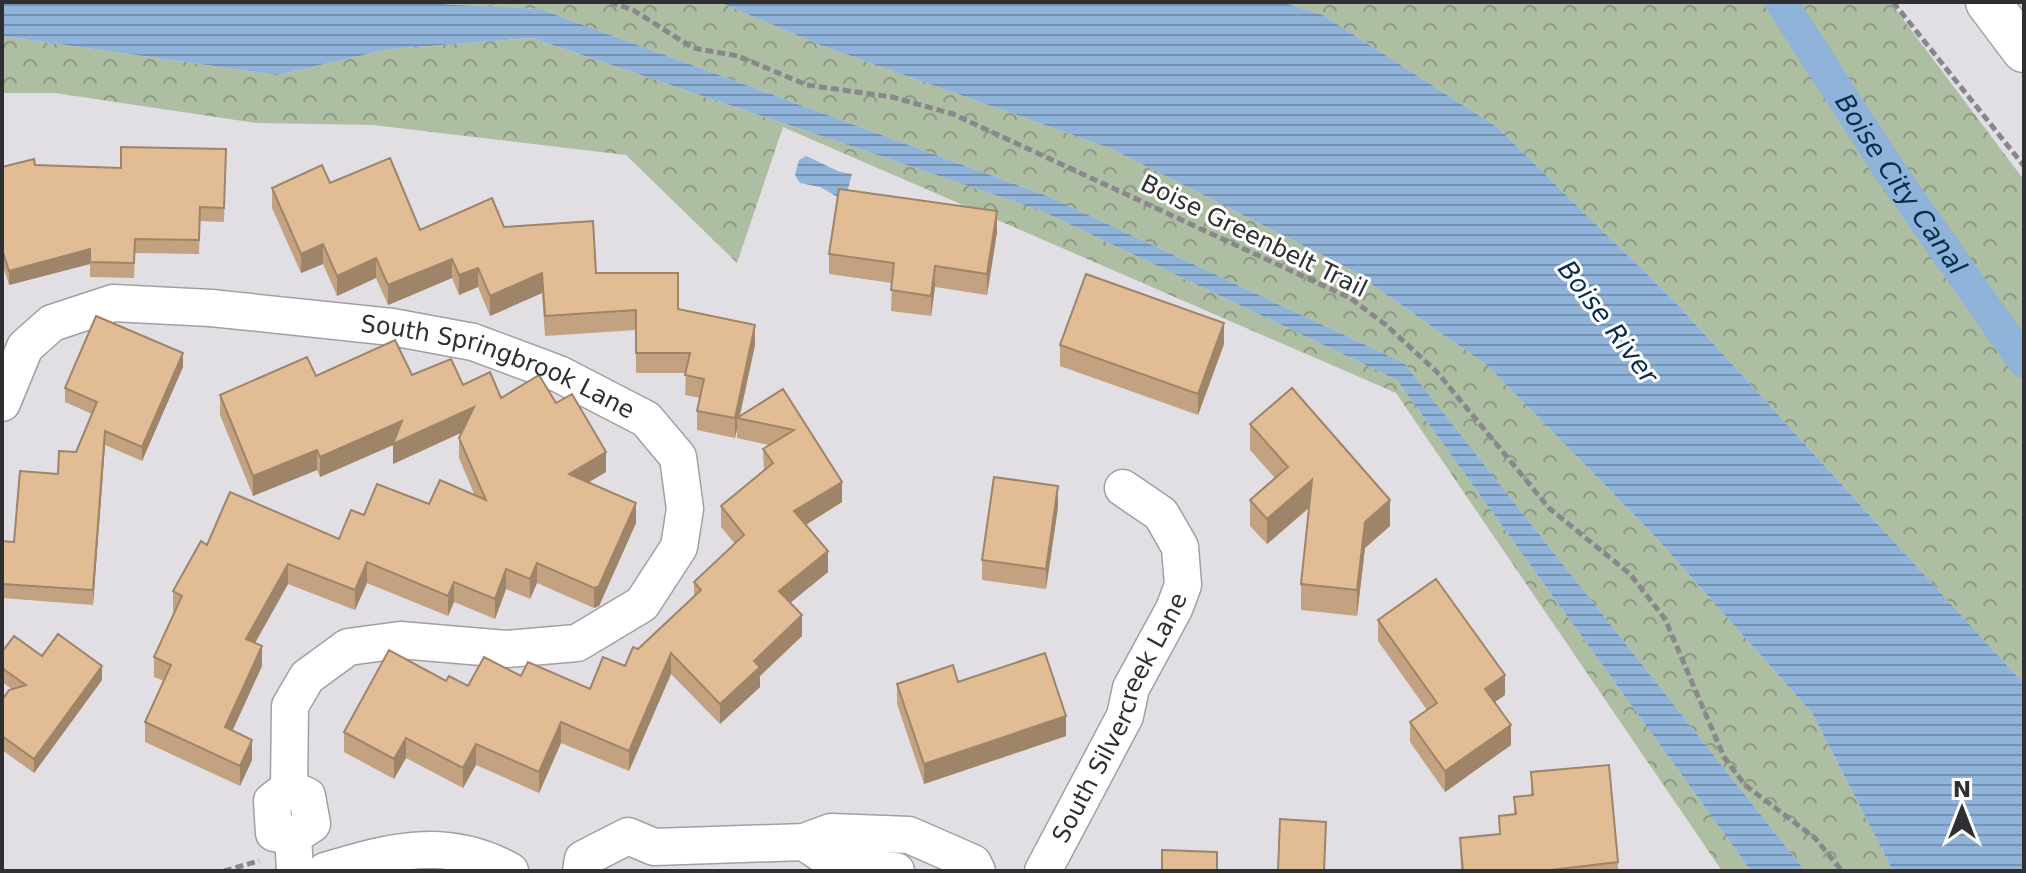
<svg xmlns="http://www.w3.org/2000/svg" width="2026" height="873" font-family="'DejaVu Sans',sans-serif">
  <defs>
    <pattern id="forest-crowns" width="20" height="18" patternUnits="userSpaceOnUse" patternTransform="scale(2)"><rect width="20" height="18" fill="#adbea3"/><path d="M2 6a3 3 0 1 1 6 0M12 15a3 3 0 1 1 6 0" fill="none" stroke="#8d9b85"/></pattern>
    <pattern id="water-rules" width="6" height="5" patternUnits="userSpaceOnUse" patternTransform="scale(2)"><rect width="6" height="5" fill="#90b3d9"/><path d="M0 2.5h6" fill="none" stroke="#7692b0"/></pattern>
  </defs>
  <rect width="100%" height="100%" fill="#e2dfe4"/>
  <path fill="url(#forest-crowns)" d="M403 2H719L820 45 1112 149 1350 269 1488 366 1651 532 1812 713 1893 871H1805L1404 363 1050 197 540 9Z
    M1282 2H1890L2024 180V684L1676 303 1497 127 1323 15Z
    M2 36 277 75 390 49 532 38 1042 211 1397 380 1751 871H1722L1396 393 783 127 737 263 626 155 373 125 256 123 55 93H2Z"/>
  <path fill="url(#water-rules)" d="M2 2H403L540 9 1050 197 1404 363 1805 871H1751L1397 380 1042 211 532 38 390 49 277 75 2 36Z
    M719 2H1282L1323 15 1497 127 1676 303 2024 684V871H1893L1812 713 1651 532 1488 366 1350 269 1112 149 820 45Z
    M806 156 840 172 852 174 846 196 841 199 820 187 800 183 795 175 799 160Z"/>
  <g fill="none" stroke-linecap="round" stroke-linejoin="round">
    <path stroke="#90b3d9" stroke-width="32" id="s1" d="M1781 2 1890 171 2024 362"/>
    <defs>
      <g id="minor">
        <path id="s2" d="M2 403 25 347 52 323 113 303 211 308 392 327 473 342 559 374 646 419 678 457 685 509 679 547 642 604 577 643 506 649 400 640 348 647 307 677 290 706 289 788"/>
        <path d="M289 788 307 796 312 824 293 836 274 833 272 801Z"/>
        <path d="M293 836 295 871"/>
        <path d="M804 842 837 864 896 871"/>
        <path d="M325 871C390 851 447 836 510 871"/>
        <path d="M581 871 583 859 628 836 654 847 804 842 831 832 909 835 973 863 977 871"/>
        <path id="s3" d="M1043 871 1125 716 1131 688 1174 609 1183 585 1180 547 1161 514 1123 488"/>
      </g>
      <path id="tertiary" d="M1988 2 2024 50"/>
    </defs>
    <use href="#minor" stroke="#a29fa4" stroke-width="39"/>
    <use href="#tertiary" stroke="#a29fa4" stroke-width="47"/>
    <path stroke="#89878b" stroke-width="5" stroke-dasharray="8 4" stroke-linecap="butt" d="M610 2 633 10 693 48 738 56 807 85 892 97 953 114 1350 298 1386 325 1437 372 1549 508 1630 574 1665 619 1724 757 1745 785 1815 838 1842 871
      M1893 2 2024 166
      M224 871 259 861"/>
    <use href="#minor" stroke="#fff" stroke-width="36"/>
    <use href="#tertiary" stroke="#fff" stroke-width="44"/>
  </g>
  <path fill="#c2a280" d="M226 149 224 222 200 221 199 254 135 253 134 278 90 277V264L9 285 2 263V167L35 165 121 168Z
    M330 183 420 230 504 227 596 273 755 345 740 416 783 389 842 502 806 525 828 572 790 603 802 636 760 676V687L720 724 671 674 629 771 561 743 539 793 476 765 463 788 406 758 394 779 344 752V732L446 681 468 686 521 676 590 689 625 666 638 649 694 596V582L735 544 721 527V506L764 471 763 449 769 445 737 438V429L735 438 697 430V411L700 398 685 395 686 373H636V330L545 336 542 293 490 316 478 287 459 295 452 278 388 305 376 278 337 296 323 264 301 273 272 208V188Z
    M997 232 987 295 935 287 931 316 891 311 892 283 829 274V254Z
    M1224 344 1198 415 1060 366V345Z
    M183 367 142 461 105 445 93 605 2 598V541L14 542 58 474 76 452 92 414 65 402V388Z
    M412 375 463 385 501 398 556 403 606 472 589 482 636 523 599 606 594 608 537 583 530 599 506 589 495 619 454 602 448 616 367 583 355 610 288 584 255 643 262 666 232 731 252 760 240 786 145 742V722L164 681 154 677V657L175 612 173 611V591L207 545 339 539 364 515 475 496 459 458V438L462 432 393 464V445L320 477 317 470 253 496 220 415V395L316 376Z
    M1250 424 1390 526 1365 548 1357 616 1301 610V584L1309 508 1267 544 1250 526V500L1275 478 1250 450Z
    M1058 507 1046 589 982 580V560Z
    M1378 620 1505 695 1495 702 1511 745 1445 792 1410 742V722L1427 710 1378 641Z
    M2 652 42 656 102 680 34 773 2 750V700L12 689 2 682Z
    M958 682 1066 736 924 784 897 704V684Z
    M1531 772 1618 862V871H1461L1460 838 1499 834V816L1514 815V797L1531 795Z"/>
  <path fill="#9e8468" d="M997 211V232L987 295V274Z
    M323 244V264L301 273V254Z
    M90 249V264L9 285V271Z
    M376 258V278L337 296V276Z
    M452 259V278L388 305V285Z
    M935 266V287L931 316V296Z
    M478 268V287L459 295V275Z
    M542 273V293L490 316V296Z
    M1224 323V344L1198 415V394Z
    M755 325V345L739 418H737V429L735 438V418Z
    M183 353V367L142 461V447Z
    M474 407V427L393 464V445L320 477V457L402 421Z
    M105 431V445L93 605V590Z
    M317 450V470L253 496V476Z
    M606 452V472L569 494V474Z
    M1312 480V505L1267 544V519Z
    M842 482V502L794 532V511Z
    M1058 486V507L1046 589V569Z
    M1390 500V526L1365 548 1357 616V590L1365 522Z
    M636 503V523L599 606 594 608V588Z
    M828 551V572L779 612V591Z
    M367 562V583L355 610V590Z
    M537 563V583L530 599V579Z
    M288 564V584L246 659V639Z
    M506 569V589L495 619V599Z
    M454 582V602L448 616V596Z
    M802 615V636L760 676V687L720 724V704L754 661Z
    M262 646V666L225 747V727Z
    M671 653V674L629 771V751Z
    M102 666V680L34 773V759Z
    M1505 675V695L1485 709V689Z
    M1066 716V736L924 784V764Z
    M561 722V743L539 793V772Z
    M1511 725V745L1445 792V771Z
    M406 738V758L394 779V759Z
    M252 740V760L240 786V766Z
    M476 744V765L463 788V768Z"/>
  <path fill="#e1bc95" stroke="#9e8468" stroke-width="2" d="M121 147 226 149 224 208 200 207 199 240 135 239 134 263 90 262V249L9 271 2 249V167L34 159 35 165 121 168Z
    M390 158 420 230 492 198 504 227 593 221 596 273H678V309L755 325 735 418 697 411 704 379 685 375 690 353H636V310L545 316 542 273 490 296 478 268 459 275 452 259 388 285 376 258 337 276 323 244 301 254 272 188 322 165 330 183Z
    M839 189 997 211 987 274 935 266 931 296 891 290 894 263 829 254Z
    M1086 274 1224 323 1198 394 1060 345Z
    M96 316 183 353 142 447 105 431 93 590 2 584V541L14 542 20 471 58 474 59 451 76 452 97 402 65 388Z
    M395 340 412 375 451 359 463 385 490 372 501 398 539 375 556 403 572 394 606 452 569 474 636 503 599 586 594 588 537 563 530 579 506 569 495 599 454 582 448 596 367 562 355 590 288 564 246 639 262 646 225 727 252 740 240 766 145 722 171 665 154 657 182 596 173 591 201 541 207 545 230 492 339 539 351 510 364 515 377 484 429 504 440 480 486 500 459 438 474 407 393 444 402 421 320 457 317 450 253 476 220 395 307 357 316 376Z
    M1292 388 1390 500 1365 522 1357 590 1301 584 1312 480 1267 519 1250 500 1288 467 1250 424Z
    M783 389 842 482 794 511 828 551 779 591 802 615 754 661 760 667 720 704 671 653 629 751 561 722 539 772 476 744 463 768 406 738 394 759 344 732 389 650 446 681 449 676 468 686 484 657 521 676 528 662 590 689 603 657 625 666 633 647 638 649 701 590 694 582 744 535 721 506 773 463 763 449 794 430 737 418Z
    M994 477 1058 486 1046 569 982 560Z
    M1436 579 1505 675 1485 689 1511 725 1445 771 1410 722 1437 703 1378 620Z
    M58 634 102 666 34 759 2 736V700L9 690 26 685 2 668V652L14 636 42 656Z
    M1045 653 1066 716 924 764 897 684 953 665 958 682Z
    M1609 765 1618 862 1542 871H1463L1460 838 1500 834 1499 816 1516 814 1514 797 1533 795 1531 772Z
    M1280 819 1326 822 1324 871H1278Z
    M1162 850 1217 852V871H1162Z"/>
  <g text-anchor="middle" stroke-width="6" stroke-linejoin="round" paint-order="stroke">
    <g font-size="24" fill="#2f2e30" stroke="#fff">
      <text transform="translate(1254 236) rotate(26)" y="8">Boise Greenbelt Trail</text>
      <text dy="8" stroke="none"><textPath href="#s2" startOffset="554">South Springbrook Lane</textPath></text>
      <text dy="8" stroke="none"><textPath href="#s3" startOffset="172">South Silvercreek Lane</textPath></text>
    </g>
    <g font-size="26" font-style="italic" fill="#052d50" stroke="#fff">
      <text dy="9" stroke="none"><textPath href="#s1" startOffset="218">Boise City Canal</textPath></text>
      <text transform="translate(1608 322) rotate(53)" y="9">Boise River</text>
    </g>
  </g>
  <rect width="2026" height="873" fill="none" stroke="#2f2e30" stroke-width="8"/>
  <g transform="translate(1962 809)" stroke="#ffffff" stroke-width="6" paint-order="stroke">
  <path d="M0-6L14 30L0 20L-14 30Z" fill="#2f2e30"/>
  <text y="-12" font-size="22" font-weight="bold" text-anchor="middle" fill="#2f2e30">N</text>
  </g>
</svg>
